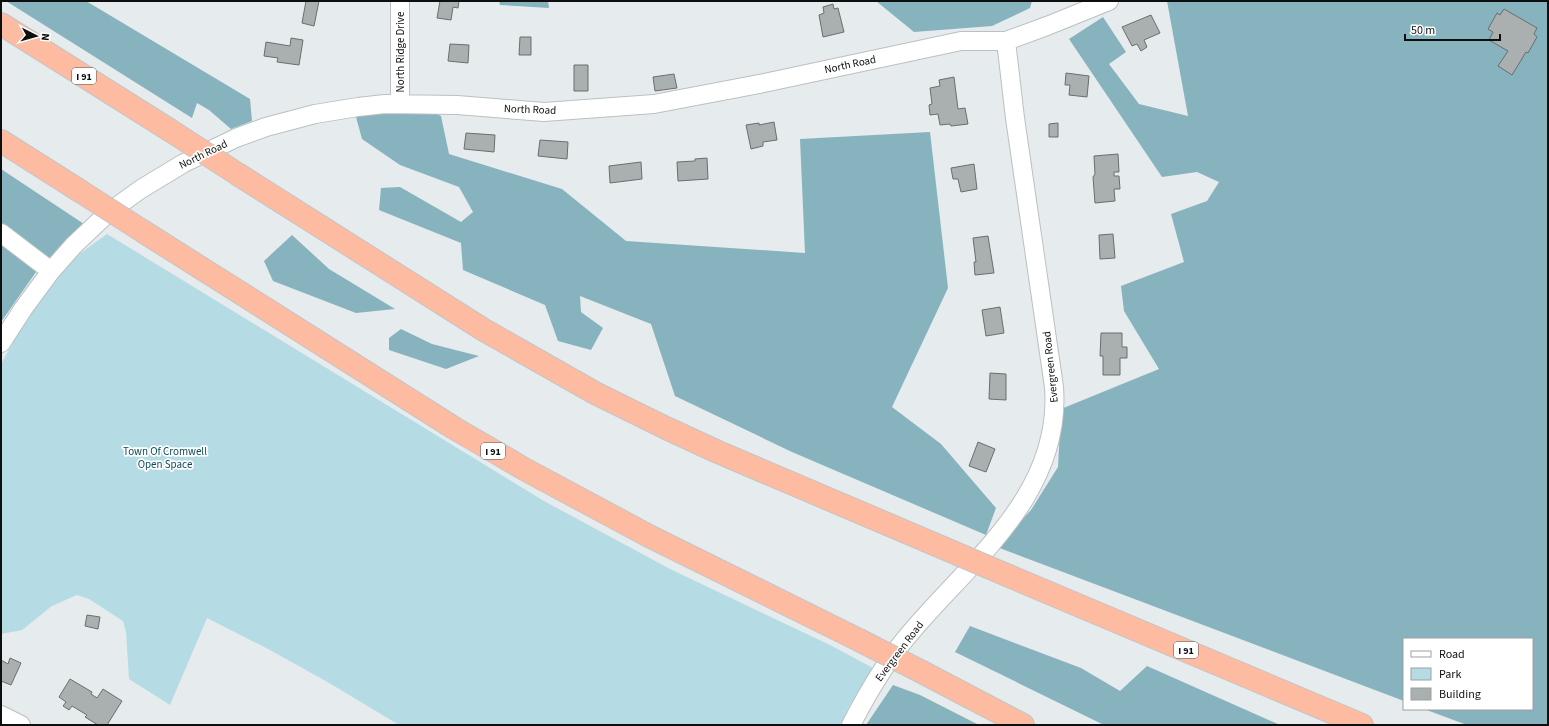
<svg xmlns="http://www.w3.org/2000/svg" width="1549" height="726" font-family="'Source Sans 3',sans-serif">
  <rect width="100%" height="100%" fill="#e6ebed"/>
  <path fill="#b5dce5" d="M107 234 544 501 670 569 830 645 873 668 849 707 840 725H399L331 684 270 650 207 618 170 705 129 679 126 632 123 621 89 599 77 595 52 606 22 630 1 634V364L39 296 61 267Z"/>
  <path fill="#86b3be" d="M6 1H86L250 99 252 121 231 129 209 110 197 103 192 118Z
    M499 1H548L549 8 500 5Z
    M876 1H1032L1030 8 992 26 914 32Z
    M1167 1H1548V725H1467L1424 709H1532V639H1404V701L997 547 1031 510 1058 467 1061 409 1159 369 1124 311 1121 286 1184 262 1171 214 1207 201 1219 182 1197 172 1162 177 1069 39 1103 17 1126 52 1109 64 1139 104 1188 116Z
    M419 105 441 116 449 154 562 189 626 241 805 253 800 139 930 132 948 288 892 407 941 444 996 508 986 535 792 452 675 396 651 324 580 296 581 312 603 328 591 350 558 341 545 305 463 270 461 243 379 210 381 188 400 187 461 222 473 212 459 187 400 165 362 139 356 117Z
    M1 169 84 224 36 272 1 322Z
    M292 235 329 269 395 309 356 313 273 281 264 261Z
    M401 329 432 344 479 356 446 369 389 350V338Z
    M970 626 1081 668 1120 691 1147 666 1280 725H1104L955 652Z
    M893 685 920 695 979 725H866Z"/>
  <path fill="#aaafb0" stroke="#696e6f" d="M306 1H319L314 26 302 23Z
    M440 1H459L458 8 453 7 451 20 437 18Z
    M833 4 834 9 838 8 844 32 823 37 819 15 824 13 823 7Z
    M1504 9 1537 28 1534 34 1537 37 1528 53 1526 52 1512 75 1498 66 1508 51 1489 40 1493 32 1488 29 1497 13 1500 15Z
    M1151 15 1160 33 1144 40 1147 47 1141 51 1137 44 1132 46 1122 27Z
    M520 37H531V55H519Z
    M291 38 303 40 299 65 277 62 278 58 264 56 266 42 290 46Z
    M450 44 469 45 468 63 448 61Z
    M574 65H588V91H574Z
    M1066 73 1089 76 1087 97 1069 95 1070 85H1065Z
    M674 74 677 88 655 91 653 77Z
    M954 77 958 109 965 108 968 124 951 126 950 124 940 125 938 114 930 115 929 105 932 104 930 88 940 86 939 80Z
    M774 122 777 140 763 142V146L751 149 746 125 759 123V125Z
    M1058 123V137H1049V124Z
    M466 133 495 135 494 152 464 149Z
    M540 140 568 142 567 159 538 156Z
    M1118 154 1119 172H1114V176H1119L1120 189H1114L1115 201 1095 203 1093 177 1095 174 1094 156Z
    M707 158 708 179 678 181 677 162 695 161V159Z
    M641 162 642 179 610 183 609 166Z
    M974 164 977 189 961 192 958 179H953L951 168Z
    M1113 234 1115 258 1100 259 1099 235Z
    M988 236 994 273 975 275 974 262H976L973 238Z
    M1000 307 1004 333 986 336 982 310Z
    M1101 333H1122V347H1127V358H1120V375H1103V356H1100Z
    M990 373 1006 374V400L989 399Z
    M978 442 995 449 986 472 969 466Z
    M87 615 100 617 98 629 85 626Z
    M10 658 21 663 11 685 1 681V660L8 664Z
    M70 679 92 692 91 694 97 698 103 689 122 701 107 725H98L85 717 87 715 72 706 69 710 63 706 66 702 59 697Z"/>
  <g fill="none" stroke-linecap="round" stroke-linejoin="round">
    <defs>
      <path id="minor" d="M400 1V103
        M1 233 51 271
        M1 343 23 309 51 271 74 245 109 212 141 189 184 163 236 138 266 127 315 114 358 107 385 104 457 105 544 112 654 104 764 83 961 41H1006L1047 26 1109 1
        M1 715 21 725
        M851 725C868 692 887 659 912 631 973 559 1062 493 1054 387L1015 118 1006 41"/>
      <path id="highway" d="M1 24 168 129
        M1 141 80 191
        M239 175 484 330 595 393 666 428 718 452 941 547
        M144 232 454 428 526 470 649 536 859 640
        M1009 576 1362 725
        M922 672 1023 725"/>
    </defs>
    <use href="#minor" stroke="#bbc0c1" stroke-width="20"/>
    <use href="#highway" stroke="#c5c5c5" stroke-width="24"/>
    <use href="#minor" stroke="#fff" stroke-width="18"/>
    <use href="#highway" stroke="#fdbba1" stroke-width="22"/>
    <defs>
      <path id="highway-bridge" d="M168 129 239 175
        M80 191 144 232
        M941 547 1009 576
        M859 640 922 672"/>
    </defs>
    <use href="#highway-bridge" stroke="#c5c5c5" stroke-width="24" stroke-linecap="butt"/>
    <use href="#highway-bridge" stroke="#fdbba1" stroke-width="22"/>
  </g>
  <g text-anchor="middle" stroke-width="3.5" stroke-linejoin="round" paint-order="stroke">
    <g fill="#fff" stroke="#565757" stroke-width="1">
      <rect x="72" y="68" width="24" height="16" rx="3"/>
      <rect x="481" y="443" width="24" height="16" rx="3"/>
      <rect x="1174" y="642" width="24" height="16" rx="3"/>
    </g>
    <g font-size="10" font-weight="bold" fill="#0d0f0f">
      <text x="84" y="80">I 91</text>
      <text x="493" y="455">I 91</text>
      <text x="1186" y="654">I 91</text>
    </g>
    <g font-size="11" fill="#0d0f0f" stroke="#fff">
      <text transform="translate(400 52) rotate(-90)" y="4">North Ridge Drive</text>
      <text transform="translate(850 64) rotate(-12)" y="4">North Road</text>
      <text transform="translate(530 109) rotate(2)" y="4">North Road</text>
      <text transform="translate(203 154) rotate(-26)" y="4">North Road</text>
      <text transform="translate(1050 367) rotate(-96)" y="4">Evergreen Road</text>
      <text transform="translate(899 651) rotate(-53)" y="4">Evergreen Road</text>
    </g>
    <g font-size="11" fill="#0a4d59" stroke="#fff">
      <text x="165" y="455">Town Of Cromwell<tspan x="165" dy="13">Open Space</tspan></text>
    </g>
  </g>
  <rect width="1549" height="726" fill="none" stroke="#0d0f0f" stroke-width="4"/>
  <rect x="1403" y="638" width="130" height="72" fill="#ffffff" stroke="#9e9f9f"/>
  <rect x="1411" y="651" width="20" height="6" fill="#ffffff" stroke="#9e9f9f"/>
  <text x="1439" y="658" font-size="12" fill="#0d0f0f">Road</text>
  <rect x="1411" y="668" width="20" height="12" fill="#b5dce5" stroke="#9e9f9f"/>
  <text x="1439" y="678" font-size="12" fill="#0d0f0f">Park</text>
  <rect x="1411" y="688" width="20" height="12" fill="#aaafb0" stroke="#9e9f9f"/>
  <text x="1439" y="698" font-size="12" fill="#0d0f0f">Building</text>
  <g transform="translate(36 36) rotate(96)" stroke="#ffffff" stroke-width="3" paint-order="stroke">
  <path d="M0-3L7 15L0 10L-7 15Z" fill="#0d0f0f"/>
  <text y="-6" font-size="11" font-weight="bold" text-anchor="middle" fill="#0d0f0f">N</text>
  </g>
  <path d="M1405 34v6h95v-6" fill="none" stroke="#0d0f0f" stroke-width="2"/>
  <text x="1411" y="34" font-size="12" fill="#0d0f0f" stroke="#ffffff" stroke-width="3" paint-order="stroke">50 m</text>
</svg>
